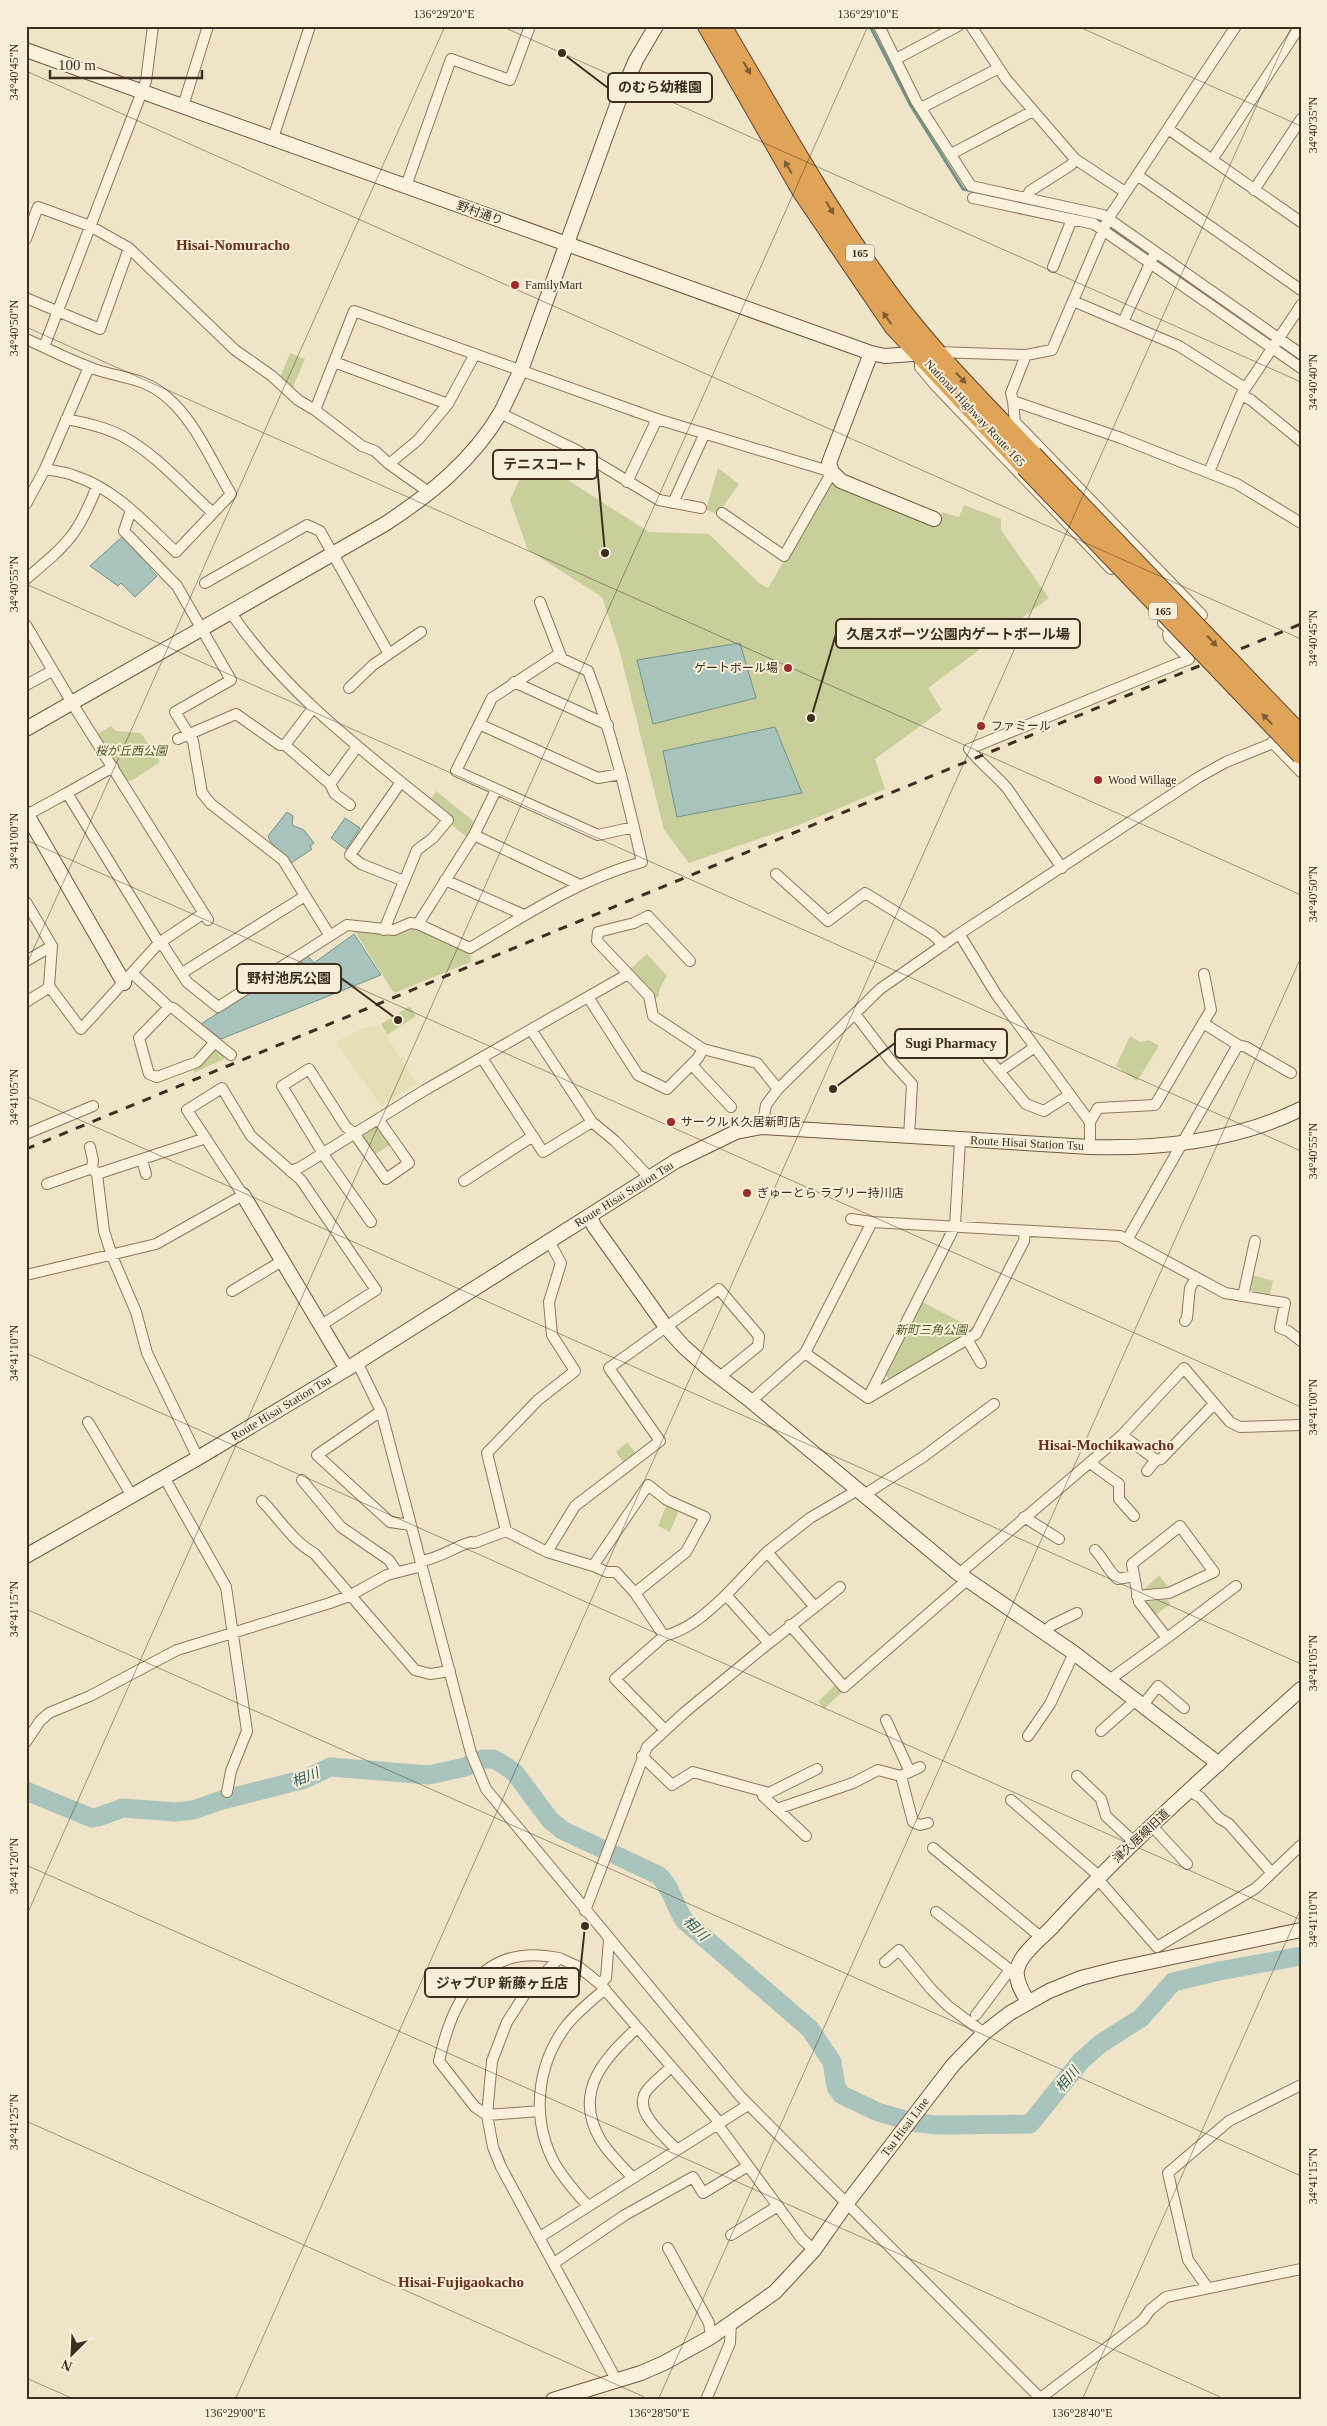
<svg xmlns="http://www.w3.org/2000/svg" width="1327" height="2426" font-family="'Times New Roman','Noto Sans JP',serif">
  <rect width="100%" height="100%" fill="#f0e4c8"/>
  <path fill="#e6deb5" d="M380 1026 417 1083 381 1106 336 1042 364 1028Z"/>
  <path fill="#c9cf9b" d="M290 353 305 359 291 392 279 380Z
    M529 459 563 477 649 532 709 534 759 583 768 588 831 480 936 523 942 512 959 517 964 505 1001 519V530L1049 598 928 688 942 710 875 759 885 789 799 825 689 863 664 830 619 649 602 597 528 550 510 500Z
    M718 468 739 484 717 515 706 509Z
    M111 726 116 731 141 733 160 762 131 781 127 780 98 734Z
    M436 791 476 823 467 837 450 824 453 819 431 799Z
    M410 928H416L470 953 471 962 394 993 353 929 392 935Z
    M647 954 667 976 659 990V996L655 998 630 969Z
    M410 1006 416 1016 387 1035 381 1024Z
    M1130 1036 1140 1042 1149 1040 1159 1046 1137 1081 1116 1066Z
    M216 1046 228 1057 194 1073V1070Z
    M376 1126 390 1145 374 1155 360 1135Z
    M1252 1275 1273 1281 1270 1295 1252 1292 1250 1287Z
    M922 1302 973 1328 972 1330 889 1379 885 1374Z
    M627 1442 637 1455 625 1465 616 1452Z
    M667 1504 679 1510 670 1532 658 1526Z
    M1159 1575 1169 1588 1142 1591Z
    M1167 1600 1171 1604 1155 1615 1145 1602Z
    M836 1684 842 1692 824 1709 818 1702Z"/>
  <path fill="#a9c4bc" stroke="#6f938a" d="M123 536 152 567 150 569 157 576 135 597 121 583 118 586 90 566Z
    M740 643 756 698 653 724 637 660Z
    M775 727 802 793 677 817 663 751Z
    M287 812 293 816 292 825 304 830 314 843 310 846 312 849 291 863C284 853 271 847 268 836Z
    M345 818 360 828 346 849 331 838Z
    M354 934 381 975 221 1039 201 1024 307 955 314 963Z"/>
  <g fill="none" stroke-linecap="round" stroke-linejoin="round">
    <path stroke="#6f938a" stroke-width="3" d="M870 26 911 106 963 189 1097 219 1216 303
      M1285 351 1301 362"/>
    <path stroke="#a9c4bc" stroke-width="19" d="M26 1791 92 1818 98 1817 123 1808 175 1812 193 1810 222 1800 305 1779 330 1767 429 1775 465 1767 483 1759H493L501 1763 515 1773 550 1820 562 1830 658 1875C672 1887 674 1906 685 1921L810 2029 832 2062 836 2087 842 2095 878 2112 912 2122 936 2125 1030 2124 1081 2061 1100 2044 1141 2018 1173 1982 1219 1971 1301 1956"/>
    <defs>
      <path id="street" d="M879 26 916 101 971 186 1103 215 1301 354
        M971 26 1006 79 1075 159 1125 192
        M896 59 958 26
        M183 106 208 26
        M921 108 999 68
        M1168 129 1301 222
        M273 138 310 26
        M951 154 1033 111
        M1212 160 1300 26
        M1137 175 1301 290
        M406 186 451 59 510 80 530 26
        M1254 190 1301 119
        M973 198 1094 224 1301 368
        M1026 198 1030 191 1071 165 1075 159
        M26 239 38 207 90 226 129 248 100 329 26 298
        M129 248 235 350 272 376 298 400 315 410 362 446 375 451 389 464 430 493
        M1053 267 1072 219
        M1073 301 1179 346 1245 388
        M1123 322 1153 257
        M26 339C47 348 67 359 89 367 118 379 143 375 169 399 196 423 212 462 231 494L176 552C146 524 116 489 75 476 66 472 55 471 45 469
        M44 347 146 81 153 26
        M937 352 1026 355 1052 350 1108 219 1236 26
        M1026 355 1011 393 1013 401 1121 438 1237 484 1301 523
        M920 360V367L935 385 1111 569
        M334 362 448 404
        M1241 395 1251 400 1301 441
        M1013 401 1015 422 1202 615 1188 623
        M315 410 354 311 657 419 832 472 784 556 722 513
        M500 413 576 450 659 500 701 508
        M66 419C85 423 105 427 122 436 156 454 184 487 213 513
        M389 464 418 440 448 404 475 354
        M1209 472 1241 395 1301 305
        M627 482 657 419
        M673 503 704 435
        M26 504 45 469 89 367
        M131 510 124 531 177 586 231 680 175 712 193 741 202 793 211 804 283 860 330 936
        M26 579C66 545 78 536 97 486
        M205 583 307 525 320 531 389 654
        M540 602 562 659
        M231 613C288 697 370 756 448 820L433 838 417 850 384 930
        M26 625 72 703 208 920
        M514 682 608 725
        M26 685 52 671
        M349 688 373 665 421 632
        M479 724 598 778 621 774
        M178 739 236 714 280 745H285L330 784 335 794 350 805
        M1272 742 1301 772
        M285 745 313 708
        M113 767 67 793 159 943
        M401 782 350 855 361 864 404 881
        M330 784 357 747
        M27 815 67 793
        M474 835 580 885
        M1062 868 1007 788C995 774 981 764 969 749L1189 659 1169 638 1168 634 1172 631 1163 623
        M776 874 828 921 865 893 932 934 944 945
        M445 880 524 915
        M26 902 52 946 26 961
        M418 924 474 835 496 790
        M960 935 996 994 1090 1122V1147
        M161 942 187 982 218 1007 347 925 394 930 410 923 418 924 470 948C525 915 580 879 642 862 627 797 612 733 588 671L556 656 492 698 456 771 598 835 634 827
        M52 946 49 986 81 1029 159 943 204 913
        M690 961 648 916 634 923 598 932 597 941 649 996 653 1016 703 1049 757 1063 778 1089
        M132 973 169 1007 139 1038 149 1074 157 1077 197 1062 215 1042
        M182 973 305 896
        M588 997 638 1075 667 1089 698 1058 703 1049
        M26 1002 50 987
        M169 1007 173 1008 231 1055
        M855 1014 891 1061 912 1084 909 1137
        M1203 1023 1211 1010 1204 974
        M532 1031 592 1122 615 1141 649 1177
        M482 1058 543 1152 592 1122
        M988 1058 1026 1104 1044 1111 1069 1095
        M692 1065 731 1107
        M1000 1071 1035 1047
        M1090 1122 1098 1108 1155 1105 1203 1023 1238 1045
        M762 1127 766 1105 778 1089 880 989 956 936 1199 777 1226 762 1288 737
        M26 1134 93 1106
        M90 1147 93 1160 92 1168 97 1174 104 1231 112 1256 136 1312 147 1353 198 1458
        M142 1160 146 1174
        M290 1171 299 1168 425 1090 628 974
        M97 1174 206 1138
        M464 1181 533 1136
        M47 1184 92 1168
        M851 1219 872 1222
        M371 1222 325 1157 282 1086 309 1069 346 1127 354 1133 386 1179 409 1163 378 1119
        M1127 1240 1238 1045 1246 1047 1291 1073
        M26 1275 156 1244 243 1195 187 1110 222 1088 251 1136 301 1180 376 1290 320 1326
        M232 1291 282 1261
        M1243 1296 1255 1241
        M1185 1321 1187 1318 1190 1288 1196 1278
        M967 1339 981 1363
        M805 1353 868 1398 976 1334 1024 1241 1025 1231
        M357 1362 381 1411 471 1753 486 1789 740 2096 1042 2400
        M868 1398 955 1226 960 1140
        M751 1401 805 1353 872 1222 1120 1236 1225 1293 1285 1303 1280 1328 1288 1331 1301 1341
        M381 1411 317 1455 390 1522 411 1525
        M88 1422 132 1496
        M1122 1435 1156 1460 1161 1459 1214 1404
        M1090 1463 1119 1484V1499L1134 1516
        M1147 1471 1156 1460
        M164 1477 226 1587 247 1731 231 1771 227 1792
        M302 1480 341 1527 389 1560 397 1572
        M864 1495 923 1457 994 1404
        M262 1501C278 1517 294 1543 314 1553L415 1670 430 1674 450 1671
        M1024 1517 1059 1539
        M506 1531 487 1453 538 1400 575 1371 552 1335 549 1302 561 1263 549 1241
        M1095 1550C1104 1559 1108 1571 1118 1579L1134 1576
        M767 1552 726 1595 769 1643
        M421 1561C438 1559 454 1547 471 1542L474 1543 506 1531 547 1552
        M593 1566 607 1572H616L635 1593
        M959 1574 1122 1435 1184 1368 1230 1422 1240 1427 1301 1425
        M815 1607 840 1587
        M790 1625 844 1687 967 1580
        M1043 1633 1052 1625 1077 1613
        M664 1636C689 1630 708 1612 726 1595
        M1167 1638 1236 1586
        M1109 1680 1167 1638 1139 1602 1132 1564 1180 1526 1214 1572 1169 1593 1137 1596
        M1143 1705 1158 1686 1184 1708
        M886 1720 910 1772
        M665 1730 615 1679 664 1636 635 1593 686 1552 705 1517 667 1500 648 1485 593 1566 547 1552 575 1506 660 1441 609 1368 719 1289 759 1336 758 1346 721 1376
        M1101 1731 1136 1700
        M1028 1736 1050 1704 1074 1653
        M26 1742 40 1721 49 1713 90 1696 177 1650 330 1603 349 1596 387 1575 422 1566
        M642 1756 672 1785 693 1772 769 1793 817 1769
        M901 1776 913 1822 920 1825 928 1823
        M1077 1776 1101 1799 1106 1816 1134 1842
        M762 1791 763 1796 806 1836
        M1189 1791 1200 1797 1219 1818 1229 1824 1271 1872
        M1011 1800 1099 1876
        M777 1809 853 1783 878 1770 901 1776 920 1767
        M1152 1826 1187 1864
        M933 1848 1042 1938
        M1097 1878 1157 1947 1256 1888 1301 1845
        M585 1911 647 1747 685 1712 769 1643 815 1607 767 1552 810 1518 851 1494 857 1488
        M936 1912 1017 1975
        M885 1962 899 1950 931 1989 948 2006 984 2033
        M600 1984 606 1978 609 1940
        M976 2015 1009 1971
        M671 2067C664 2074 655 2081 648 2089 630 2110 664 2135 677 2150
        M540 2111 487 2115 475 2107 439 2061C453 1996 484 1942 559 1958
        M718 2125 802 2239 814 2250
        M633 2178C622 2166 608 2153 600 2139 573 2092 604 2058 637 2028
        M588 2206C576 2193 564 2179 555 2164 531 2120 536 2066 566 2026 577 2012 591 2001 605 1989
        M731 2235 778 2206
        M540 2237 748 2105
        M668 2248 709 2323 711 2337
        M554 2263 625 2215 693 2177 703 2193 748 2166
        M1207 2287 1188 2260 1168 2173 1229 2121 1301 2085
        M617 2381 501 2167 493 2147 487 2115 492 2061 507 2022 525 1994 559 1958 579 1967 600 1984 720 2123
        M706 2400 730 2343 731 2322
        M1038 2400 1143 2320 1150 2310 1166 2297 1301 2269"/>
      <path id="secondary" d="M26 50 871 353 885 356 926 353
        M871 353 829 463 832 472 841 481 934 519
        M26 729 385 524C431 494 473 460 501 412 508 398 514 384 521 370L620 97 636 60 656 26
        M26 813 124 983
        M243 1195 347 1369
        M590 1216 594 1226 666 1327 684 1347 709 1369 751 1401 959 1574 1074 1653 1219 1764
        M26 1556 198 1458 347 1369 676 1161 736 1132 762 1127 1090 1147C1161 1149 1236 1141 1301 1109
        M1028 2002C1023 1993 1015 1981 1017 1970 1020 1954 1042 1938 1053 1926 1130 1841 1216 1766 1301 1689
        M553 2400 641 2373 664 2363 711 2337 775 2292 814 2250 847 2203 953 2065 984 2033 1010 2013 1049 1991 1081 1978 1116 1969 1301 1930"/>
      <path id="highway" d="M707 26 802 192 893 326 1025 467
        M722 26C773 112 821 200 880 281 924 344 980 399 1033 455"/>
    </defs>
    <use href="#street" stroke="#8d765c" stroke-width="12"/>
    <use href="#secondary" stroke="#6f573f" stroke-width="16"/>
    <use href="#highway" stroke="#5b4430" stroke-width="20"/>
    <use href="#street" stroke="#faf1dc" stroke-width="10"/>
    <use href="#secondary" stroke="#faf1dc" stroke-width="14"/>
    <use href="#highway" stroke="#e0a458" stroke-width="18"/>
    <path stroke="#3d2e20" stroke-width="3" stroke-dasharray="9 9" stroke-linecap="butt" d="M26 1149 1301 624"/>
    <defs>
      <path id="highway-bridge" d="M1033 455 1301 735
        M1025 467 1301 755"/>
    </defs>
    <use href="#highway-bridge" stroke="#5b4430" stroke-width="20" stroke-linecap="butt"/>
    <use href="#highway-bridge" stroke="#e0a458" stroke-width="18"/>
  </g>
  <defs><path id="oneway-solid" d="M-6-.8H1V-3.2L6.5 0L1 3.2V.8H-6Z" transform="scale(1.25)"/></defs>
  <g fill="#7e5d36">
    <use href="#oneway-solid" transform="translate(747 68) rotate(60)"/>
    <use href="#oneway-solid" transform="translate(788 167) rotate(-120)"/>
    <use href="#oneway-solid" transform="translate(830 208) rotate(59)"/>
    <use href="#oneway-solid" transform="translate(887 318) rotate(-125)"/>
    <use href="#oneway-solid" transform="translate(961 378) rotate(47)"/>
    <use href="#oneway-solid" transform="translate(1212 641) rotate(47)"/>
    <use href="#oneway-solid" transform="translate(1267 719) rotate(-134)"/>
  </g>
  <path fill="none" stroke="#3d2e20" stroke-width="1" stroke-opacity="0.45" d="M501 26 1301 382M1077 26 1301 126M26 71 1301 639M26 327 1301 895M26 584 1301 1151M26 840 1301 1407M26 966 445 26M26 1096 1301 1664M26 1353 1301 1920M26 1609 1301 2176M26 1865 1227 2400M26 1917 868 26M26 2121 651 2400M26 2378 76 2400M235 2400 1292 26M658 2400 1301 957M1082 2400 1301 1908"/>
  <g fill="#9e2a2b" stroke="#f7eed8" stroke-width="2">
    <circle cx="515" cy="285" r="5"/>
    <circle cx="788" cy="668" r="5"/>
    <circle cx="981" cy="726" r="5"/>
    <circle cx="1098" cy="780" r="5"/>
    <circle cx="671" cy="1122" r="5"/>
    <circle cx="747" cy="1193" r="5"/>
  </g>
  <g text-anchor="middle" stroke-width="4" stroke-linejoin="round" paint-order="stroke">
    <g fill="#f7eed8" stroke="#756857" stroke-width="1">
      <rect x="846" y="244.5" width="28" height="17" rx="4"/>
      <rect x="1149" y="602.5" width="28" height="17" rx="4"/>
    </g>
    <g font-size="11" font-weight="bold" fill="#3d2e20">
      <text x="860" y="257">165</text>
      <text x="1163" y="615">165</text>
    </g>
    <g font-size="12" fill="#3d2e20" stroke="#f7eed8">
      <text transform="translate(480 213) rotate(20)" y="4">野村通り</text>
      <text transform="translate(975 413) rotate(47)" y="4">National Highway Route 165</text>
      <text transform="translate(1027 1143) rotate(3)" y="4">Route Hisai Station Tsu</text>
      <text transform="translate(624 1194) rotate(-32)" y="4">Route Hisai Station Tsu</text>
      <text transform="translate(281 1408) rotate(-31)" y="4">Route Hisai Station Tsu</text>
      <text transform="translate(1141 1836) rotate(-43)" y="4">津久居線旧道</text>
      <text transform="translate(905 2127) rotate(-53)" y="4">Tsu Hisai Line</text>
    </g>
    <g font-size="12" fill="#3d2e20" stroke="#f7eed8" text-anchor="start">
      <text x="525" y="289">FamilyMart</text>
      <text x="778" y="672" text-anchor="end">ゲートボール場</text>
      <text x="991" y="730">ファミール</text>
      <text x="1108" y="784">Wood Willage</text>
      <text x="681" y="1126">サークルＫ久居新町店</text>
      <text x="757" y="1197">ぎゅーとら ラブリー持川店</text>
    </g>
    <g font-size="12" font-style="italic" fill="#4d5a26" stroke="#f7eed8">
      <text x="131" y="755">桜が丘西公園</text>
      <text x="931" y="1334">新町三角公園</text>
    </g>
    <g font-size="14" font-style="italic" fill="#2f5d5a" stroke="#f7eed8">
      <text transform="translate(305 1777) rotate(-21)" y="5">相川</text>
      <text transform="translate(696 1928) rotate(45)" y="5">相川</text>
      <text transform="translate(1067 2079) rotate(-51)" y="5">相川</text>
    </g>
    <g font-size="15" font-weight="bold" fill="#6b2e1e" stroke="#f7eed8">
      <text x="233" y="250">Hisai-Nomuracho</text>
      <text x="1106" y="1450">Hisai-Mochikawacho</text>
      <text x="461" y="2287">Hisai-Fujigaokacho</text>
    </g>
  </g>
  <path fill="none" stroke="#3d2e20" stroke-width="2" d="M562 53L608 88M605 553L597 465M811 718L836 634M398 1020L341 978M833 1089L895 1043M585 1926L579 1983"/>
  <g fill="#3d2e20" stroke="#f7eed8" stroke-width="2">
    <circle cx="562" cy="53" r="5"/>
    <circle cx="605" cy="553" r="5"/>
    <circle cx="811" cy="718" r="5"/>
    <circle cx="398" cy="1020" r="5"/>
    <circle cx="833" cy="1089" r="5"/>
    <circle cx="585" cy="1926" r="5"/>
  </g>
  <g fill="#f7eed8" stroke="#3d2e20" stroke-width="2">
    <rect x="608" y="73" width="104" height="29" rx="5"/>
    <rect x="493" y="450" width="104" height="29" rx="5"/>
    <rect x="836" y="619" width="244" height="29" rx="5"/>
    <rect x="237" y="964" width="104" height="29" rx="5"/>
    <rect x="895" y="1029" width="112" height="29" rx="5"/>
    <rect x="425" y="1968" width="154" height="29" rx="5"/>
  </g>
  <g font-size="14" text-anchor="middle" font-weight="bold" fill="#3d2e20">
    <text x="660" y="92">のむら幼稚園</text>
    <text x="545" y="469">テニスコート</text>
    <text x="958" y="639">久居スポーツ公園内ゲートボール場</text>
    <text x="289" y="983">野村池尻公園</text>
    <text x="951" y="1048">Sugi Pharmacy</text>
    <text x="502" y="1988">ジャブUP 新藤ヶ丘店</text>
  </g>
  <rect width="1327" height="2426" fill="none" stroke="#f7eed8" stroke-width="55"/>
  <g transform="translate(72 2354) rotate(204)" stroke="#f7eed8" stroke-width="4" paint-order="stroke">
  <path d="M0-4L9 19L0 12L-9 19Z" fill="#3d2e20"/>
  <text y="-8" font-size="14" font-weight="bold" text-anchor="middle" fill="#3d2e20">N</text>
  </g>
  <path d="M50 70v8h152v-8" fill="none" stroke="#3d2e20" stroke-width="2.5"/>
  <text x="58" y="70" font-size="15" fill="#3d2e20" stroke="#f7eed8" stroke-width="4" paint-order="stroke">100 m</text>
  <rect x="28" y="28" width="1272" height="2370" fill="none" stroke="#3d2e20" stroke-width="2"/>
  <g font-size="12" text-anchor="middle" fill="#3d2e20">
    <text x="444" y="18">136°29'20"E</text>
    <text x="868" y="18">136°29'10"E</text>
    <text transform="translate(14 72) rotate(-90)" y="4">34°40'45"N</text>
    <text transform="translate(1313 125) rotate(-90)" y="4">34°40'35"N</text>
    <text transform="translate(14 328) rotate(-90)" y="4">34°40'50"N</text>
    <text transform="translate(1313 382) rotate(-90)" y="4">34°40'40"N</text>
    <text transform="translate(14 584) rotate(-90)" y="4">34°40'55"N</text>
    <text transform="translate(1313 638) rotate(-90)" y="4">34°40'45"N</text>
    <text transform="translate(14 841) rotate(-90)" y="4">34°41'00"N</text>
    <text transform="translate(1313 894) rotate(-90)" y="4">34°40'50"N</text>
    <text transform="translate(14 1097) rotate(-90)" y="4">34°41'05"N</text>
    <text transform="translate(1313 1151) rotate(-90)" y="4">34°40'55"N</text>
    <text transform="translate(14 1353) rotate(-90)" y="4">34°41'10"N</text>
    <text transform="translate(1313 1407) rotate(-90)" y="4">34°41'00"N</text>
    <text transform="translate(14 1609) rotate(-90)" y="4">34°41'15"N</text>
    <text transform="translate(1313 1663) rotate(-90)" y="4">34°41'05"N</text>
    <text transform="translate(14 1866) rotate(-90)" y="4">34°41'20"N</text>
    <text transform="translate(1313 1919) rotate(-90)" y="4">34°41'10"N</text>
    <text transform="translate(14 2122) rotate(-90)" y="4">34°41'25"N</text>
    <text transform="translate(1313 2176) rotate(-90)" y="4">34°41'15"N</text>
    <text x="235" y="2417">136°29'00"E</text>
    <text x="659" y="2417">136°28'50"E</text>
    <text x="1082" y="2417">136°28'40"E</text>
  </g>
</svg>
